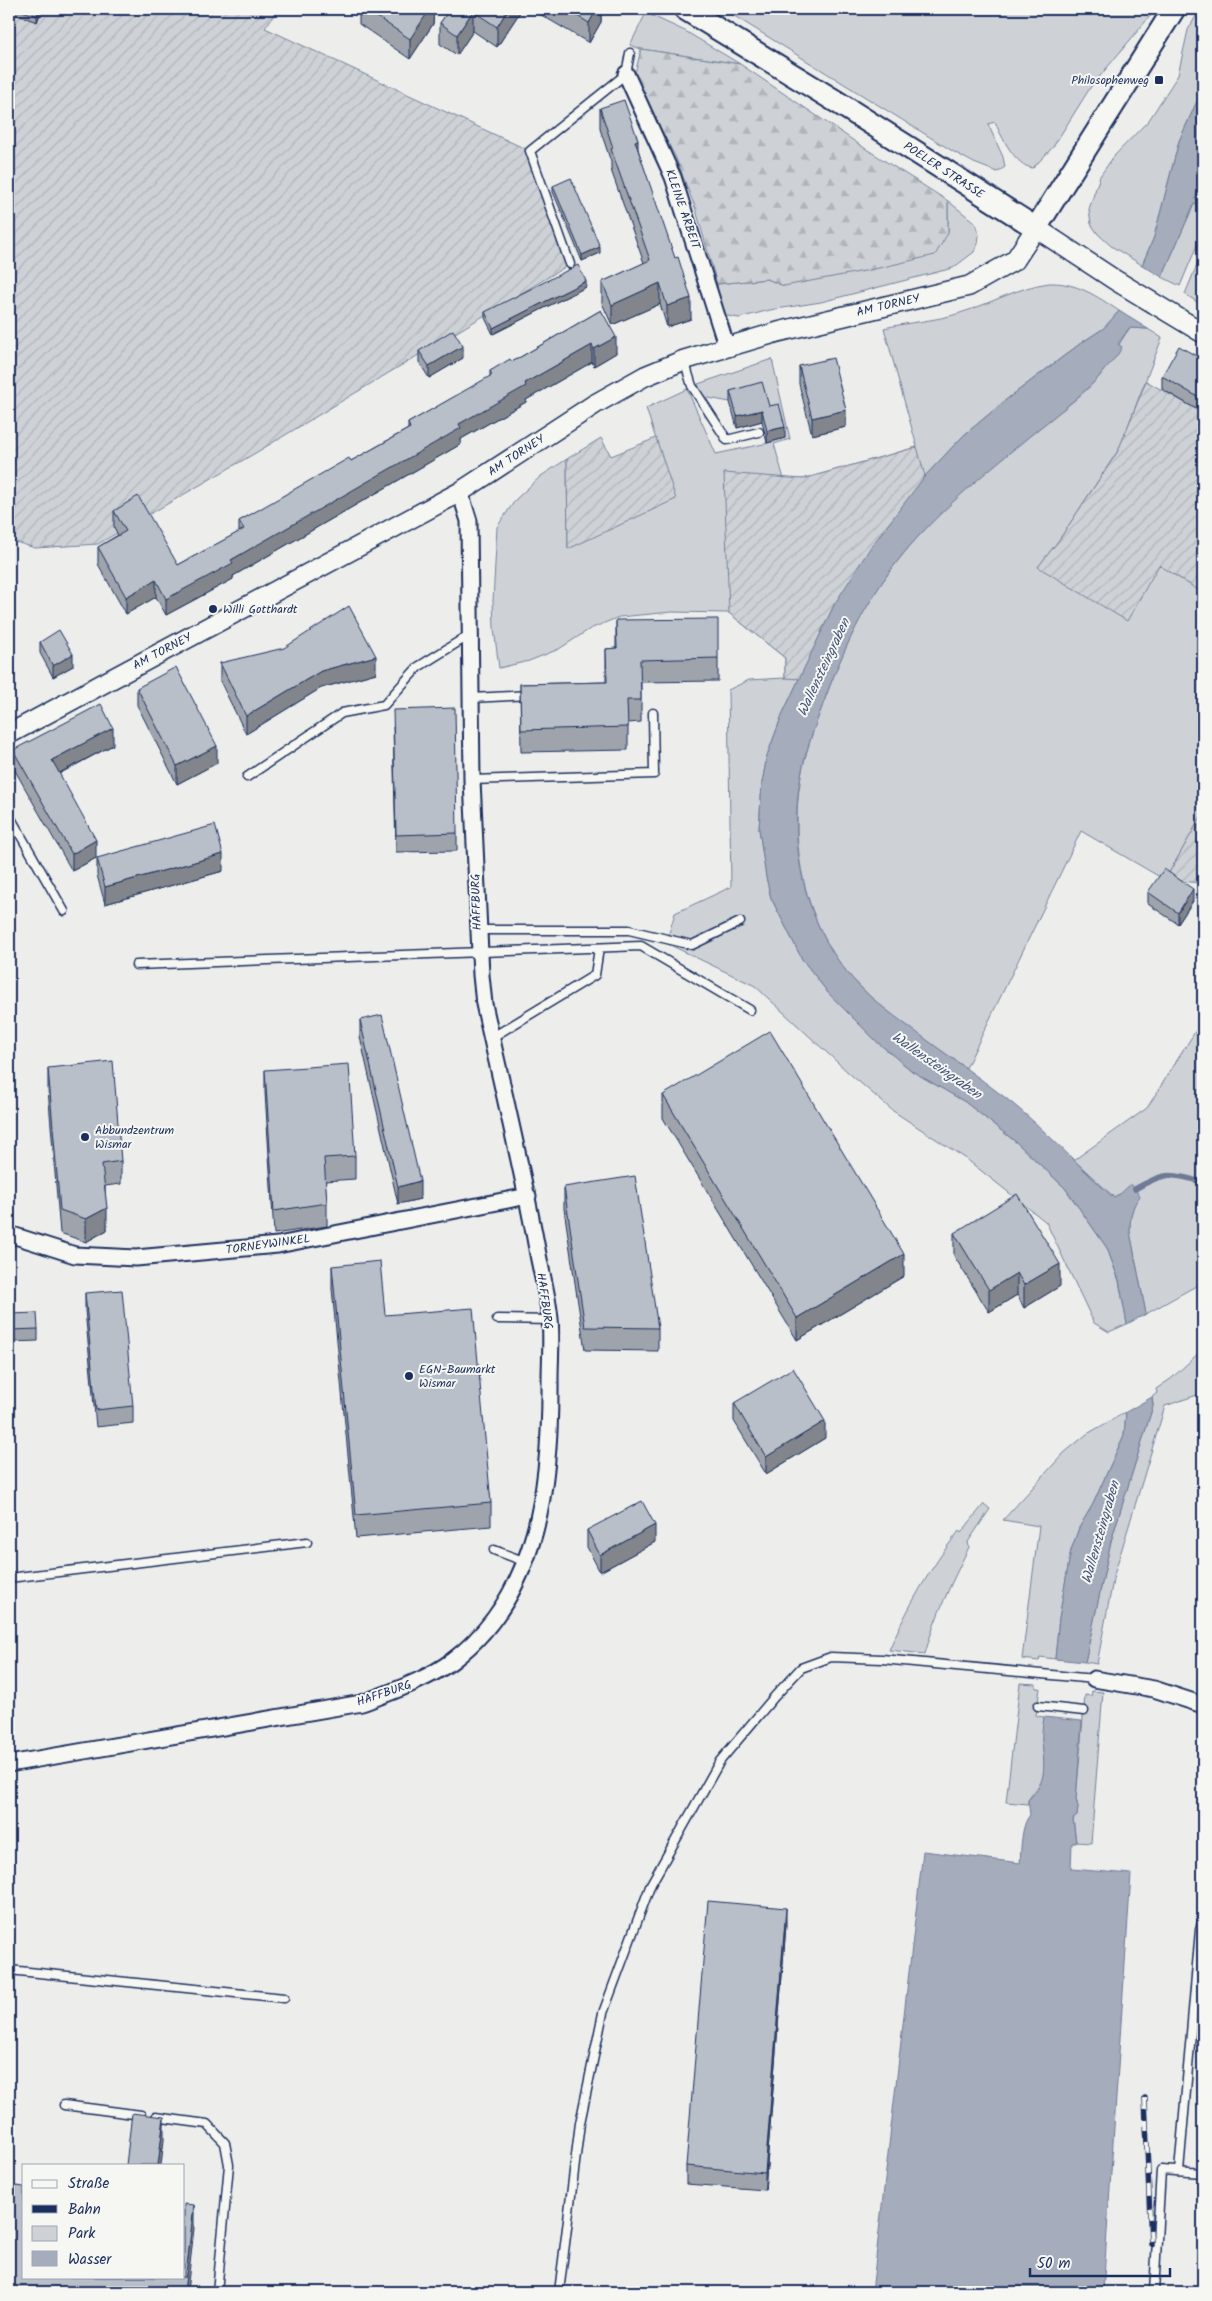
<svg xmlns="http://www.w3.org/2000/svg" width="1212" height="2301" font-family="Kalam,sans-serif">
  <defs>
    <pattern id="forest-firs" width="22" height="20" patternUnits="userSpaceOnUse" patternTransform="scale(1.25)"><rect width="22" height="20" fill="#ced2d7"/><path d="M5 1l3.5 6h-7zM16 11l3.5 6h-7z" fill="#b0b5bb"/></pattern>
    <pattern id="garden-furrows" width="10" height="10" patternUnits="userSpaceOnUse" patternTransform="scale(1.25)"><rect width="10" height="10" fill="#ced2d7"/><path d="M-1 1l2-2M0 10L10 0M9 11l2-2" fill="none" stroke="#b0b5bb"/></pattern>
  </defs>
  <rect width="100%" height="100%" fill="#edeeec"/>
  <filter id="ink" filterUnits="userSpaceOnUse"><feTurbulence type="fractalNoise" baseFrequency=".02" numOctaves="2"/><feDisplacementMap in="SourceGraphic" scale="10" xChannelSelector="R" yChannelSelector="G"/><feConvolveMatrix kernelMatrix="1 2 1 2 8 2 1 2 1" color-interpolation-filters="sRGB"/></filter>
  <g filter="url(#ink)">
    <path fill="#ced2d7" stroke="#74809a" d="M723 9H1156L1090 88 1053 147 1033 168C1016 167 1001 136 995 122L988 124 1003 157 1005 167 997 172 974 163 954 152Z
      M1200 9H1203V88L1179 141 1154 237 1142 265 1111 246 1098 234 1091 224 1089 209 1100 176 1114 156 1149 120 1178 75 1188 30Z
      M646 13 685 31 740 64 641 49 630 45Z
      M1203 178V231L1180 286 1162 277 1194 204 1200 206 1201 201 1195 200Z
      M948 201 973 221 977 226 979 235 978 244 974 252 953 268 821 302 770 310 739 318 723 315 718 298 717 284 767 279 784 286 948 233Z
      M1203 250V306L1185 294Z
      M1049 283C1076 282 1097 296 1119 311L1104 328 1081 343 1007 399 963 436 925 476 870 548 834 605 782 715 767 756 762 783 759 829 766 877 771 898 802 959 829 994 877 1042 912 1071 965 1102 1017 1143 1065 1188 1107 1248 1119 1281 1127 1324 1109 1332 1094 1323 1046 1222 965 1158 893 1111 850 1074 755 986 666 943 675 913 731 887 728 690 749 680 785 678V658L729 613 672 612 619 617 590 629 559 649 529 661 499 668 494 629 493 601 497 527 516 499 541 476 567 459 568 548 675 499 646 408 687 389 716 454 768 443 769 418 762 394 730 402 703 397 698 384 772 359 790 439 774 444 784 479H803L917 447 884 328C909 322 936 321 960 313 990 304 1018 287 1049 283Z
      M1130 328 1148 329 1162 338 1119 449 1059 540 1038 567 1159 565 1203 593V813L1165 880 1081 831 966 1068C921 1036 862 1000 833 953 797 895 788 820 806 754 812 732 821 710 829 688 851 630 874 587 915 540 952 498 997 462 1040 427 1059 412 1081 397 1097 379 1111 364 1117 344 1130 328Z
      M1203 1019V1282L1146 1314 1130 1232V1219L1134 1204 1120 1194 1114 1197 1074 1160 1147 1108Z
      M1203 1349V1393L1165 1406 1114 1575 1097 1664 1085 1662 1111 1541 1153 1406 1152 1397 1157 1393 1156 1389 1172 1378Z
      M1126 1412 1124 1435 1093 1504 1079 1528 1071 1550 1059 1618 1055 1659 1040 1657 1039 1661 1022 1659 1039 1526 1003 1520 1064 1453 1087 1434Z
      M984 1504 990 1509 968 1542 969 1547C952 1582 935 1616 925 1654L889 1650C907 1608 930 1568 959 1531L961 1533Z
      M1020 1683 1036 1684V1688H1040L1036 1716 1044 1717 1042 1740 1045 1769 1042 1781 1028 1800V1804L1006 1802Z
      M1092 1691 1103 1692 1091 1843 1076 1842 1073 1818 1077 1816 1078 1807 1076 1799 1085 1695 1091 1696Z"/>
    <path fill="url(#forest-firs)" stroke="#74809a" d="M641 49 740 64 863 147 948 201V233L935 255 870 270 784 286 767 279 717 284 696 210 675 156 634 78Z"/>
    <path fill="url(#garden-furrows)" stroke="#74809a" d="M9 9H278L265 28 530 151 570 264 252 455 98 544 35 548 9 540Z
      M1146 381 1203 413V593L1159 565 1127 621 1038 567 1059 540 1118 451Z
      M601 438 611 456 656 438 676 499 568 549 567 459Z
      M917 447 925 476 834 605 800 679 785 678V658L729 613 724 473 803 479Z
      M1203 813V883L1165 880Z"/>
    <path fill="#a5acbc" stroke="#6e7a96" d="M1203 88V178L1195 199 1201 201 1199 206 1194 204 1162 277 1142 265 1154 237 1179 141Z
      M1119 311 1148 329 1129 328 1118 344 1122 347C1116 360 1106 366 1099 377 1078 399 1053 417 1030 436 991 468 952 500 918 537 877 581 851 632 829 688 821 710 812 732 806 754 785 827 799 913 847 972 865 995 889 1012 912 1029 943 1052 976 1075 1007 1099 1045 1129 1077 1165 1113 1197L1120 1194 1131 1184 1140 1196C1131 1208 1130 1218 1130 1232L1146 1314 1127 1324 1119 1280 1107 1248 1065 1188 1016 1142 965 1102 912 1071 877 1042 829 994 802 959 771 898 766 877 759 829 762 783 767 756 782 715 834 605 870 548 925 476 963 436 1007 399 1081 343 1104 328Z
      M1152 1397 1153 1406 1111 1541 1085 1662 1055 1659 1059 1618 1071 1550 1079 1528 1093 1504 1124 1435 1126 1412Z
      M1044 1717 1082 1721 1076 1799 1078 1807 1077 1816 1073 1819 1076 1843H1072L1071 1869 1131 1874 1103 2292H872L923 1851 1020 1863C1021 1850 1021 1824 1030 1815L1028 1800C1048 1782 1044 1765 1042 1741 1041 1734 1043 1725 1044 1717Z"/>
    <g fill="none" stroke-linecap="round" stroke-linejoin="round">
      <path stroke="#6e7a96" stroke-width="5.5" d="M1135 1189C1163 1173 1169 1172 1201 1182"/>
      <defs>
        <path id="service" d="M570 264 530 151 626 74 630 53
          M684 360 692 386 727 440 759 432
          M471 698 529 695
          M247 777 342 713 384 705 418 667 471 634
          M472 780 654 774 653 713
          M9 815 64 911
          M477 930H629L692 945 740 922
          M136 965 641 946 750 1010
          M491 1038 595 975 599 948
          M497 1319 550 1320
          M494 1550 526 1562
          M9 1578 307 1542
          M1038 1706 1084 1711
          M9 1970 284 1998
          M64 2105 141 2115
          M155 2117 207 2124 225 2143 229 2165 217 2292
          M1179 2171 1200 1930 1203 1920
          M559 2292 580 2123 603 2013 651 1884 720 1761 775 1696 801 1668 831 1657 882 1659 1094 1679
          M1154 2292 1161 2170 1203 2173"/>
        <path id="minor" d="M626 74 673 177 727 348
          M9 1234 75 1255 136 1258 278 1245 528 1196
          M1094 1679 1154 1689 1203 1705
          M9 1764 362 1703C393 1691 425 1681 452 1661 540 1595 551 1480 550 1379 550 1359 552 1339 550 1319 548 1296 541 1272 537 1249 522 1167 502 1086 484 1004L481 975 472 780 469 521 460 492"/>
        <path id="tertiary" d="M9 734 460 492 595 404 645 376 684 360 778 332 969 286 1015 260 1036 228 1115 280 1203 333"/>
        <path id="secondary" d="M685 9 837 102 1036 228 1174 9"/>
      </defs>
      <use href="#service" stroke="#1b2f5e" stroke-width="11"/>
      <use href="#minor" stroke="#1b2f5e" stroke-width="19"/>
      <use href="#tertiary" stroke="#1b2f5e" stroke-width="22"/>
      <use href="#secondary" stroke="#1b2f5e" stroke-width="25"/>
      <use href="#service" stroke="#f6f6f2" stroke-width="8"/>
      <use href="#minor" stroke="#f6f6f2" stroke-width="15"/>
      <use href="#tertiary" stroke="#f6f6f2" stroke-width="19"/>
      <use href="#secondary" stroke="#f6f6f2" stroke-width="21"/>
      <defs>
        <path id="rail" d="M1145 2098 1151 2244"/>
      </defs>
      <use href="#rail" stroke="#1b2f5e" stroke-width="5.5"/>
      <use href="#rail" stroke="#f6f6f2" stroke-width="4" stroke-dasharray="11" stroke-linecap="butt"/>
    </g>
    <path fill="#9fa4ac" stroke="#1b2f5e" d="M9 9H42L37 22 9 12Z
      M359 9H434L433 24 410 59 359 24Z
      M450 9H522L497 47 473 31 457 55 440 44V23Z
      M531 9H601V22L589 43Z
      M600 108 638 149 691 319 667 327 660 304 612 325 602 303V282L644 263 611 170V162L600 129Z
      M553 186 600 253 582 261 553 192Z
      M586 287 493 334 485 318V312Z
      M601 310 616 353 594 366 592 362 526 400V402L461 439V444L233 576V579L166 615 156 597 126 614 98 564V547L118 535 114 527V511L178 565 239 532V521L351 461 408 429V423L490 377V371L512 362Z
      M419 351 463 358 429 378 419 362Z
      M1203 360V413L1162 389V376Z
      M799 366 846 427 812 435 799 384Z
      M730 391 769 406 785 438 767 443 762 421 737 428 730 402Z
      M616 620 718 658V681L641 682V722L628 723V750L521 752 520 684 606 682V649L616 648Z
      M40 642 73 666 53 677 40 653Z
      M220 663 376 673 321 688 246 734 220 681Z
      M137 688 217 763 177 784 137 705Z
      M393 727 457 833V851L396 852Z
      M113 745 59 774 96 858 72 871 13 767V750Z
      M97 858 223 871 105 904 97 875Z
      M1148 892 1193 901 1178 924 1148 904Z
      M360 1020 420 1199 398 1204 360 1037Z
      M48 1068 121 1161V1184L105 1186 107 1230 86 1242 60 1233 48 1090Z
      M265 1070 355 1156V1179L325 1181 327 1203V1226L274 1234 265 1093Z
      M663 1095 904 1276 797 1340 663 1118Z
      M564 1187 658 1328V1351L585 1350 564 1209Z
      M954 1233 1060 1286 1024 1308 1017 1295 989 1312 954 1256Z
      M332 1266 385 1315 491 1503V1526L356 1538 332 1289Z
      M85 1293 133 1406V1423L96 1427 85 1310Z
      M10 1314 38 1329V1341L11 1342Z
      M734 1403 825 1438 766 1474 734 1421Z
      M587 1530 655 1542 600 1572 587 1547Z
      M786 1925 765 2190 686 2184V2166Z"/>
    <path fill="#82868c" stroke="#1b2f5e" d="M39 9H42L37 22V16Z
      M427 9H434L433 24 410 59V39Z
      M508 9H522L497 47V27Z
      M597 9H601V22L589 43V23Z
      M473 11V31L457 55V35Z
      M638 140V161L635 141Z
      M600 247V253L582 261V255Z
      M586 281V287L493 334V328Z
      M660 283V304L612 325V305Z
      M691 298V319L667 327V306Z
      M616 337V353L594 366V349Z
      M592 345V362L526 400V402L461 439V444L233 576V579L166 615V599L459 424 525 383Z
      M463 346V358L429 378V366Z
      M762 410V421L737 428V416Z
      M846 410V427L812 435V418Z
      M785 427V438L767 443V431Z
      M156 580V597L126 614V597Z
      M73 654V666L53 677V666Z
      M376 656V673L321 688 246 734V716L321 671Z
      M113 728V745L52 777V760Z
      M217 746V763L177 784V766Z
      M96 840V858L72 871V854Z
      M223 854V871L105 904V887Z
      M1193 889V901L1178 924V913Z
      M420 1181V1199L398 1204V1187Z
      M107 1208V1230L86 1242V1219Z
      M904 1254V1276L797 1340V1318Z
      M1060 1264V1286L1024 1308V1285Z
      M1017 1273V1295L989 1312V1290Z
      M825 1421V1438L766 1474V1457Z
      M655 1525V1542L600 1572V1555Z
      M786 1908V1925L765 2190V2173Z
      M164 2117V2140L161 2165H158Z
      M194 2205V2228L187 2292H184Z"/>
    <path fill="#b9bfc8" stroke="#1b2f5e" d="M17 9H39L37 16Z
      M365 9H430L410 39Z
      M450 9H508L497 27 473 11 457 35 440 23Z
      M566 9H597L589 23Z
      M624 100 638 140 635 141 675 258 678 257 691 298 667 306 660 283 612 305 602 282 650 260 611 149 613 148 600 108Z
      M571 178 600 247 582 255 553 186Z
      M578 265 586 281 493 328 485 312Z
      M601 310 616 337 594 349 592 345 525 383 526 386 459 424 461 428 231 560 233 563 166 599 156 580 126 597 98 547 126 531 114 511 138 496 178 565 244 529 239 521 349 458 351 461 410 428 408 423 492 375 490 371 510 359 512 362Z
      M453 330 463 346 429 366 419 351Z
      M1179 346 1203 360V400L1162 376Z
      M833 358 846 410 812 418 799 366Z
      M762 382 769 406 779 404 785 427 767 431 762 410 737 416 730 391Z
      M349 606 376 656 321 671 246 716 220 663 284 648Z
      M718 619V658L640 660 641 700H627L628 727 521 730 520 684 607 682 606 649 617 648 616 620Z
      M59 630 73 654 53 666 40 642Z
      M176 667 217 746 177 766 137 688Z
      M101 704 113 728 52 760 96 840 72 854 13 750Z
      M455 708 457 833 396 835 393 710Z
      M215 825 223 854 105 887 97 858Z
      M1164 869 1193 889 1178 913 1148 892Z
      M382 1015 420 1181 398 1187 360 1020Z
      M770 1031 904 1254 797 1318 663 1095Z
      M113 1061 121 1161 102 1164 107 1208 86 1219 60 1210 48 1068Z
      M349 1064 355 1156 324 1158 327 1203 274 1211 265 1070Z
      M635 1176 658 1328 585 1327 564 1187Z
      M1017 1194 1060 1264 1024 1285 1017 1273 989 1290 954 1233Z
      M380 1261 385 1315 473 1308 491 1503 356 1515 332 1266Z
      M122 1290 133 1406 96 1410 85 1293Z
      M37 1313 38 1329 11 1330 10 1314Z
      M793 1368 825 1421 766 1457 734 1403Z
      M642 1501 655 1525 600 1555 587 1530Z
      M708 1901 786 1908 765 2173 686 2166Z
      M132 2113 164 2117 158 2165H126Z
      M9 2185 24 2187V2277H184V2204L194 2205 184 2292H9Z"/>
  </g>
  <g fill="#1b2f5e" stroke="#f6f6f2" stroke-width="2">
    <rect x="1154" y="75" width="10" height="10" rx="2.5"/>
    <circle cx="213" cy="609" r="5"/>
    <circle cx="85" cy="1137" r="5"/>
    <circle cx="409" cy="1376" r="5"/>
  </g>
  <g text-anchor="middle" stroke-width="4" stroke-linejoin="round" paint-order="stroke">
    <g font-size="12" fill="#1b2f5e" stroke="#f6f6f2" text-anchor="start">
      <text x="1149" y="84" text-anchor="end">Philosophenweg</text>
      <text x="223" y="613">Willi Gotthardt</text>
      <text x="95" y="1134">Abbundzentrum<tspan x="95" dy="14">Wismar</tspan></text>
      <text x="419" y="1373">EGN-Baumarkt<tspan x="419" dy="14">Wismar</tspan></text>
    </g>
    <g font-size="12" fill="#1b2f5e" stroke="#f6f6f2">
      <text transform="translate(944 170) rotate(33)" y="4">POELER STRASSE</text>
      <text transform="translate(683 209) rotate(71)" y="4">KLEINE ARBEIT</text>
      <text transform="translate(888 305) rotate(-13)" y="4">AM TORNEY</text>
      <text transform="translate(516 455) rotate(-33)" y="4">AM TORNEY</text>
      <text transform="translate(162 651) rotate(-28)" y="4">AM TORNEY</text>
      <text transform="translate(476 902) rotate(-92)" y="4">HAFFBURG</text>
      <text transform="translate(268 1244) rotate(-8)" y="4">TORNEYWINKEL</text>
      <text transform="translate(545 1301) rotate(82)" y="4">HAFFBURG</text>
      <text transform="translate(384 1693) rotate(-19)" y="4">HAFFBURG</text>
    </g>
    <g font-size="14" font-style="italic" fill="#44547a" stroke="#f6f6f2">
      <text transform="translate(823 667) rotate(-65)" y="5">Wallensteingraben</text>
      <text transform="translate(937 1065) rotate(35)" y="5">Wallensteingraben</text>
      <text transform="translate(1100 1532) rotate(-74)" y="5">Wallensteingraben</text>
    </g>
  </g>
  <rect width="1212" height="2301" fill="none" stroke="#f6f6f2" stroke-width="30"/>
  <rect x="15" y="15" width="1182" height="2271" fill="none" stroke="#1b2f5e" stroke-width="2" filter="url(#ink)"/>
  <rect x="22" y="2164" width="162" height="115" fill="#f6f6f2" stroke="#9ea6b7"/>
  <rect x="32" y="2180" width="25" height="8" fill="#f6f6f2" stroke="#9ea6b7"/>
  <text x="68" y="2188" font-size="15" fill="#1b2f5e">Straße</text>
  <rect x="32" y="2205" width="25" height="8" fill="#1b2f5e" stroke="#9ea6b7"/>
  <text x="68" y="2214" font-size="15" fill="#1b2f5e">Bahn</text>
  <rect x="32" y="2226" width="25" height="15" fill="#ced2d7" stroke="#9ea6b7"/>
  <text x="68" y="2238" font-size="15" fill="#1b2f5e">Park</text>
  <rect x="32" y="2251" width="25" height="15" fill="#a5acbc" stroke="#9ea6b7"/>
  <text x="68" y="2264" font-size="15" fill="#1b2f5e">Wasser</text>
  <path d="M1030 2268v8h140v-8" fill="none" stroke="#1b2f5e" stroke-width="2.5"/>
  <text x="1037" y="2268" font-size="15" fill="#1b2f5e" stroke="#f6f6f2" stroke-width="4" paint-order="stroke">50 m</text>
</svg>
